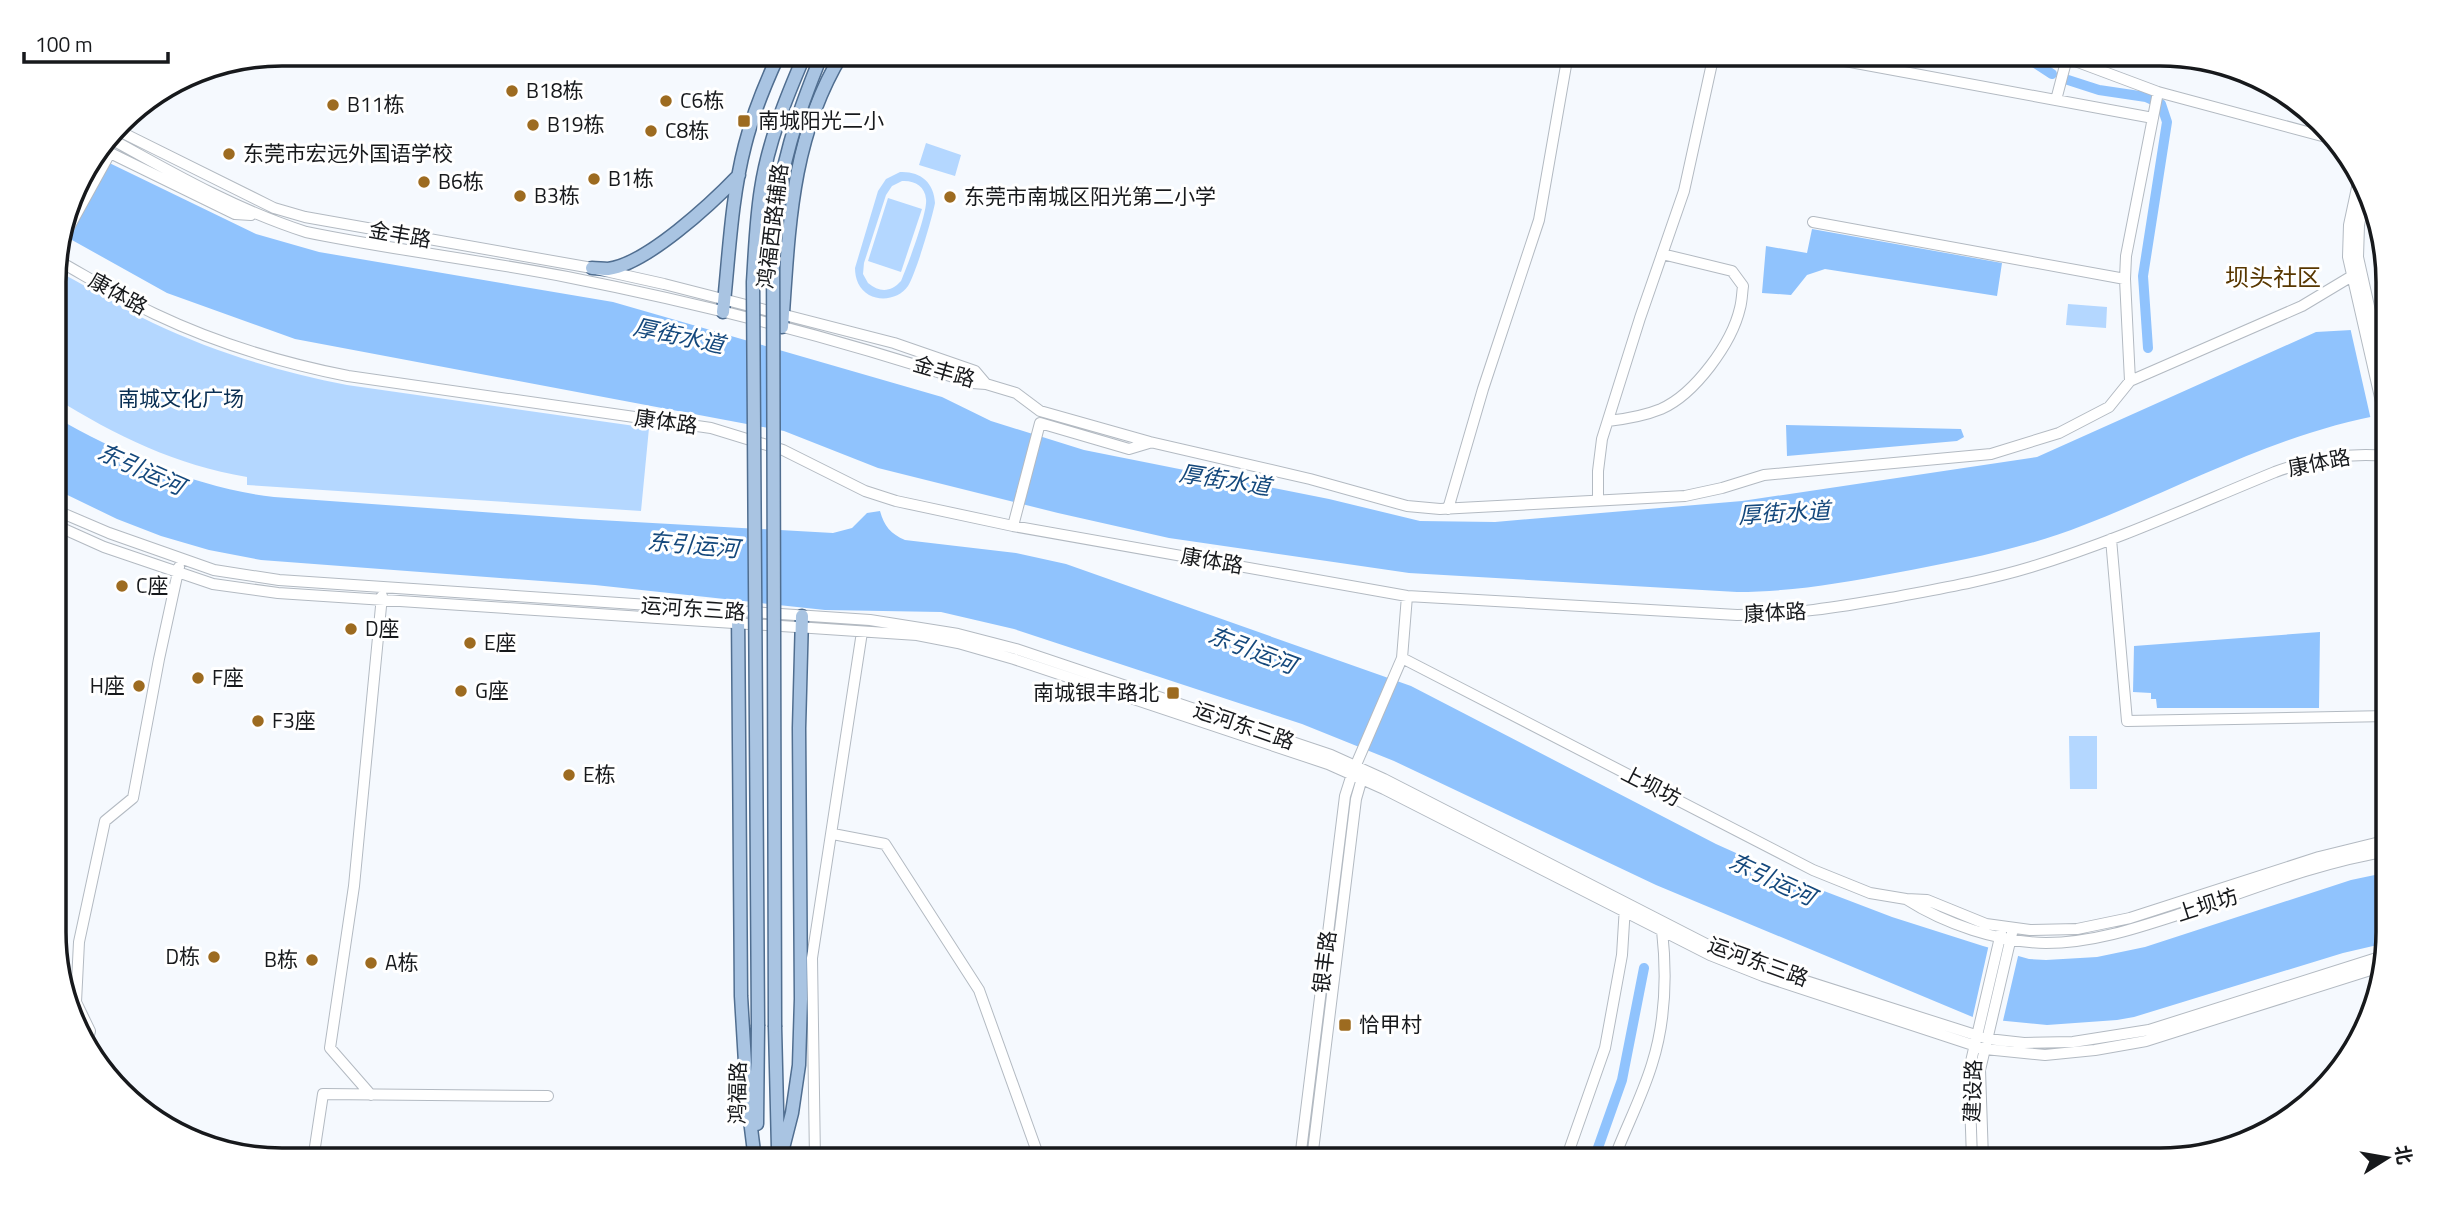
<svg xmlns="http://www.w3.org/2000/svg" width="2443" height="1214" font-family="'Titillium Web','Noto Sans SC',sans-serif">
  <rect width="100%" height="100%" fill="#f5f9fe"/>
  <path fill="#b4d7ff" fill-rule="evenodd" d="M926 143 961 155 955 176 919 165Z
    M900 172C920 171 934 182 935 203 932 219 916 273 908 286 900 298 882 302 869 295 859 289 855 279 855 268L878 191 886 179ZM902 181C914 180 925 186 926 199 928 212 907 267 901 281 891 292 880 293 868 283L863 274 864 263 886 195 892 186Z
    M888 198 922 209 901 272 868 261Z
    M63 274C93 290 122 308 153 323 214 352 280 372 347 385L649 428 641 511 247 485V477C176 465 116 436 55 398V285Z
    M2068 304 2107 307 2106 328 2066 325Z
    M2069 736H2097V789H2070Z"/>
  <path fill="#90c3fd" d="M97 157 256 234 319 252 613 302 942 397 991 421 1084 450 1329 499 1420 521 1495 522 1742 501 2037 457 2316 332 2387 328V414C2279 432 2185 486 2084 525 2023 549 1959 561 1895 573 1842 583 1791 592 1737 592L1409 573 1169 538 1058 513 878 468 784 431 295 339 167 293 63 235 78 181Z
    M1812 229 2002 263 1997 296 1825 269 1807 275 1791 295 1762 293 1766 246 1807 253Z
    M55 417C122 455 197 488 274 497L581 519 833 533 852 528 867 513 880 511C884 526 891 534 905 540L1016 553 1066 564 1411 686 1716 844 1803 883 1892 917 1983 946 2029 959 2046 960 2097 957 2145 947 2351 880 2389 872V932L2386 943 2343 953 2134 1017 2117 1020 2047 1025 1975 1018 1656 885 1394 761 1302 724 1014 629 941 612 825 610 595 585 261 560 209 550 161 536 117 519 55 489Z
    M1786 425 1961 429 1964 437 1957 441 1787 456Z
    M2320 632 2319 708H2157L2156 699H2151V693L2133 692 2134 646Z"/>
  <path fill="#f5f9fe" d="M2387 325V417L2371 420 2350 327Z
    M1989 944 2019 952 2002 1025 1972 1020Z"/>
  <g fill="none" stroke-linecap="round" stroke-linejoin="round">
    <path stroke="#90c3fd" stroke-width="10" d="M2008 54 2026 57 2052 74
      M2068 80 2099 90 2146 97 2161 104 2167 122 2143 276 2148 348
      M1594 1159 1622 1080 1644 968"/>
    <defs>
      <path id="minor" d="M1807 54 2153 118
        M2046 54 2067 58 2158 92 2337 140
        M2056 100 2067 58
        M117 130 274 208 305 217 592 268 664 284 894 343 975 371 986 384
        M111 139C174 174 237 210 306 232 393 250 480 260 567 277 704 304 839 339 972 383L986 384 1016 393 1040 411 1150 442 1310 479 1407 506 1440 509 1685 496 1722 488 1764 475 1991 454 2059 433 2109 407 2130 381 2302 306 2352 276
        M102 149 235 214 251 215
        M2358 183 2349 225 2348 257 2387 428
        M2364 199 2359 225 2358 257 2387 387
        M1813 222 2125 279
        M62 240 110 153
        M57 260C89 278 121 298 155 314 216 343 282 363 348 376L711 428 783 450 865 491 896 501 1013 526 1407 596 1737 615C1789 615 1839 607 1890 598 1937 589 1985 581 2031 567 2114 542 2194 505 2275 472 2311 459 2348 452 2387 456
        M2130 381 2125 279 2126 256 2158 92
        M1608 421C1626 419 1644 416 1661 409 1695 394 1732 343 1740 308 1742 301 1742 293 1743 286L1732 271 1662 254
        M1598 499V471L1602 439 1640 318 1684 191 1714 54
        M1448 509 1483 389 1539 220 1568 54
        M55 510 109 533 214 570 279 580 870 620 958 634 1016 649 1331 755 1384 779 1712 947 1765 968 1988 1039 2024 1043 2073 1042 2149 1030 2383 956
        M55 525 104 547 213 584 278 593 917 635 958 643 1014 659 1328 764 1384 789 1710 955 1763 976 1985 1049 2045 1055 2095 1050 2146 1041 2380 967
        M1013 526 1040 423 1129 449 1149 443
        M2111 539 2127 721 2388 716
        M1402 658 1813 870 1870 893 1906 899
        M833 834 885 844 979 990 1040 1160
        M2388 840 2319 857 2130 918 2077 929 2030 930 1986 924 1927 900 1906 899C1945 924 1998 942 2046 943 2092 943 2137 928 2180 914 2248 891 2318 862 2389 851
        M88 1038 90 1031 76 1002 79 942 105 821 133 798 159 659 179 567
        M371 1095 330 1048 354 886 382 596
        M1300 1159 1345 796 1352 774 1402 658 1407 596
        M1312 1159 1356 799 1362 778
        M1566 1159 1605 1048 1622 955 1625 906
        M1614 1159C1626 1127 1642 1097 1652 1064 1666 1020 1667 975 1662 930
        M1972 1159 1969 1070 2001 933
        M1983 1159 1980 1070 2012 933
        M313 1160 323 1094 548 1096
        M815 1160 812 958 862 632"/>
      <path id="major" d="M592 268C597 268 603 269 608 269 647 264 712 203 739 175
        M723 312C729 257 731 199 745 145 753 113 765 84 779 54
        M782 327C789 231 790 139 842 54
        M738 612 741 996 747 1096 755 1160
        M775 1027 778 1149
        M757 1124 758 1026
        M780 1160 792 1113 799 1065 801 999 799 728 802 616"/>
    </defs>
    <use href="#minor" stroke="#b3bac2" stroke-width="12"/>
    <use href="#major" stroke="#506e90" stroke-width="15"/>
    <use href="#minor" stroke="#fff" stroke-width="10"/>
    <use href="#major" stroke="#a9c4e2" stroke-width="12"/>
    <defs>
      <path id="major-bridge" d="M758 1026 753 282C755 251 756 220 761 189 768 142 786 98 805 54
        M775 1027 773 234C780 166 796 117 822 54"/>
    </defs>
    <use href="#major-bridge" stroke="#506e90" stroke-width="15" stroke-linecap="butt"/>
    <use href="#major-bridge" stroke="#a9c4e2" stroke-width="12"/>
  </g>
  <g fill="#9d6b20" stroke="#fff" stroke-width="2.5">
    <circle cx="512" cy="91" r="7"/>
    <circle cx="666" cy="101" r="7"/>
    <circle cx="333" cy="105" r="7"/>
    <rect x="737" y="114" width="14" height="14" rx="3.5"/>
    <circle cx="533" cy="125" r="7"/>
    <circle cx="651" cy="131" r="7"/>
    <circle cx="229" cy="154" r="7"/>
    <circle cx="594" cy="179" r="7"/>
    <circle cx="424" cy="182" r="7"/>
    <circle cx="520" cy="196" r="7"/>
    <circle cx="950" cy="197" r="7"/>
    <circle cx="122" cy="586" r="7"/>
    <circle cx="351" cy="629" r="7"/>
    <circle cx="470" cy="643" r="7"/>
    <circle cx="198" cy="678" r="7"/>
    <circle cx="139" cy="686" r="7"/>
    <circle cx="461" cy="691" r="7"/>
    <rect x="1166" y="686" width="14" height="14" rx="3.5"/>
    <circle cx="258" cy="721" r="7"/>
    <circle cx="569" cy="775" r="7"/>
    <circle cx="214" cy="957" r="7"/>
    <circle cx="312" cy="960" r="7"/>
    <circle cx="371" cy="963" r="7"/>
    <rect x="1338" y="1018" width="14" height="14" rx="3.5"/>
  </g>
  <g text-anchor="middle" stroke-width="6" stroke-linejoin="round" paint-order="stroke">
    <g font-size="21" fill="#17191c" stroke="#fff" text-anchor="start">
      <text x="526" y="98">B18栋</text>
      <text x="680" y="108">C6栋</text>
      <text x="347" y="112">B11栋</text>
      <text x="758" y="128">南城阳光二小</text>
      <text x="547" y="132">B19栋</text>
      <text x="665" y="138">C8栋</text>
      <text x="243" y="161">东莞市宏远外国语学校</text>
      <text x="608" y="186">B1栋</text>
      <text x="438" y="189">B6栋</text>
      <text x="534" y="203">B3栋</text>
      <text x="964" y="204">东莞市南城区阳光第二小学</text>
      <text x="136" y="593">C座</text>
      <text x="365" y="636">D座</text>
      <text x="484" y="650">E座</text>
      <text x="212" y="685">F座</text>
      <text x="125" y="693" text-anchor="end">H座</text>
      <text x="475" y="698">G座</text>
      <text x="1159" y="700" text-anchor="end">南城银丰路北</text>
      <text x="272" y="728">F3座</text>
      <text x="583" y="782">E栋</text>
      <text x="200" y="964" text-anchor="end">D栋</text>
      <text x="298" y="967" text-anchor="end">B栋</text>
      <text x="385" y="970">A栋</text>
      <text x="1359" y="1032">恰甲村</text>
    </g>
    <g font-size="21" fill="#17191c" stroke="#fff">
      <text transform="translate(773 226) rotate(-83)" y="7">鸿福西路辅路</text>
      <text transform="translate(400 235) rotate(10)" y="7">金丰路</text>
      <text transform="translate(118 294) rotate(29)" y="7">康体路</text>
      <text transform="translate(944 372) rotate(16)" y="7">金丰路</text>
      <text transform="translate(666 422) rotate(8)" y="7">康体路</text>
      <text transform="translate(2319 463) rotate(-11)" y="7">康体路</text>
      <text transform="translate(1212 561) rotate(10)" y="7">康体路</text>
      <text transform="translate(693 609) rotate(4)" y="7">运河东三路</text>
      <text transform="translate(1775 613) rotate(-3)" y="7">康体路</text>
      <text transform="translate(1244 726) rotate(19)" y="7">运河东三路</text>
      <text transform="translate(1651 786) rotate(27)" y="7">上坝坊</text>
      <text transform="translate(2207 905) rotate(-18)" y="7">上坝坊</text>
      <text transform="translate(1325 962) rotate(-83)" y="7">银丰路</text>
      <text transform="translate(1758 962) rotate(20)" y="7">运河东三路</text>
      <text transform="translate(1973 1091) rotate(-88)" y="7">建设路</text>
      <text transform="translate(738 1093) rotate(-89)" y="7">鸿福路</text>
    </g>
    <g font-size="21" fill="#092e52" stroke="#fff">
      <text x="181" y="406">南城文化广场</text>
    </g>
    <g font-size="23" font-style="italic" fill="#14487c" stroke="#fff">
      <text transform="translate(679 336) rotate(12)" y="8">厚街水道</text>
      <text transform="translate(141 469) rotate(24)" y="8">东引运河</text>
      <text transform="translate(1225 480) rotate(9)" y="8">厚街水道</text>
      <text transform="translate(1784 513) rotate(-3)" y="8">厚街水道</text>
      <text transform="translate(693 545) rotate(5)" y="8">东引运河</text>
      <text transform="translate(1252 650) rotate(21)" y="8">东引运河</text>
      <text transform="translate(1772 879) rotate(25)" y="8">东引运河</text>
    </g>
    <g font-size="24" fill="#583700" stroke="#fff">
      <text x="2273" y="286">坝头社区</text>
    </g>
  </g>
  <path d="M0 0H2443V1214H0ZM282 66H2160A216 216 0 0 1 2376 282V932A216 216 0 0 1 2160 1148H282A216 216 0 0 1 66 932V282A216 216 0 0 1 282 66Z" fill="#fff" fill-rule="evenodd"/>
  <path fill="none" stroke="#17191c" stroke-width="3.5" d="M282 66H2160A216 216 0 0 1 2376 282V932A216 216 0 0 1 2160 1148H282A216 216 0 0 1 66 932V282A216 216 0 0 1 282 66Z"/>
  <g transform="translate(2387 1158) rotate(79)" stroke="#ffffff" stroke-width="5" paint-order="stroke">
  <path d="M0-5L12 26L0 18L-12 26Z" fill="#17191c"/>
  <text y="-10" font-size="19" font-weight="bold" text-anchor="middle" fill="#17191c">北</text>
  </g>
  <path d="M24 52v10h144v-10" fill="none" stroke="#17191c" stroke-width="3.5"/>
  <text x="35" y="52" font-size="21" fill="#17191c" stroke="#ffffff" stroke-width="5" paint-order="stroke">100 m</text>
</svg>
